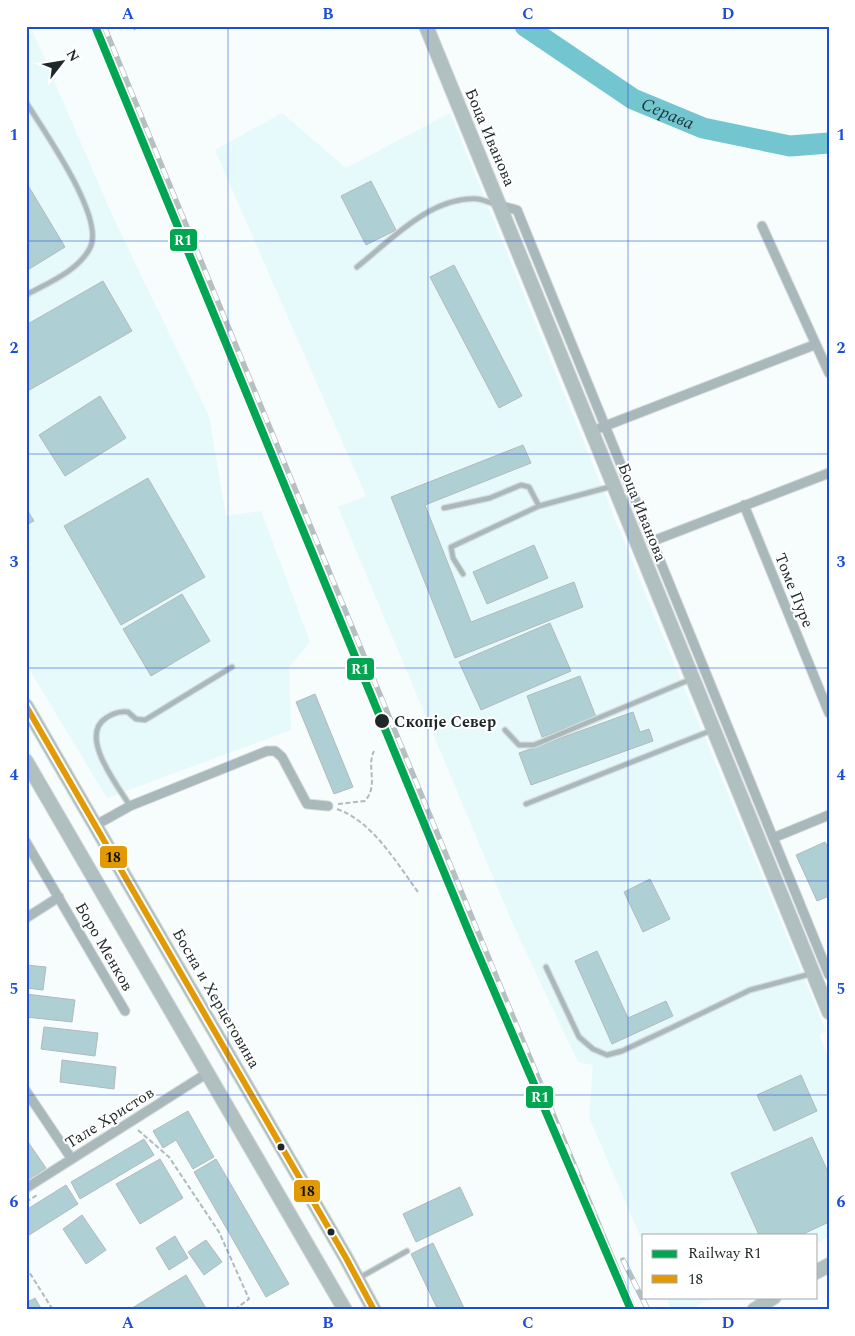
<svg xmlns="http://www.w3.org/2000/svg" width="855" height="1336" font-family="Spectral,serif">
  <rect width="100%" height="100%" fill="#f7fcfc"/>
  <path fill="#e6f9fb" d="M33 32 112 215 209 416 226 516 261 511 310 642 289 667 291 730 107 798 26 664V36Z
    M282 113 346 168 450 113 654 615 826 1031 819 1035 829 1058V1237L816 1244V1235H644V1245L589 1117 593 1065 578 1062 512 922 338 507 366 496 215 150Z
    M666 1297H713L689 1310H671Z"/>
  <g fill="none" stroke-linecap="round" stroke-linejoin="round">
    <path stroke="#73c6cf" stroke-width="21" id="s1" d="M525 26 633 99 703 128 790 146 829 143"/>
  </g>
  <path fill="#aecfd3" stroke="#b4babb" d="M371 181 396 230 366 245 341 196Z
    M26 182 65 247 26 271Z
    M454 265 522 396 499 408 430 277Z
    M103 281 132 331 26 392V325Z
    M100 396 126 438 65 476 39 435Z
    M523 445 531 463 425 505 471 622 574 582 583 607 455 658 391 497Z
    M148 478 205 577 121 625 64 526Z
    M26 508 34 521 26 525Z
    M534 545 548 578 487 604 473 572Z
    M182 594 210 641 151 676 123 629Z
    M550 623 571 671 481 710 459 662Z
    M580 676 596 717 542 737 527 696Z
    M315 694 353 787 334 794 296 702Z
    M633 712 640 732 649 729 653 741 531 785 519 753Z
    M825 842 829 850V896L817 901 796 855Z
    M650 879 670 919 643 932 624 892Z
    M597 951 628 1018 666 1001 673 1016 612 1044 575 961Z
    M26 965 46 967 43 990 26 988Z
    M26 994 75 1000 72 1022 26 1017Z
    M44 1027 98 1033 95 1056 41 1049Z
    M62 1060 116 1067 114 1089 60 1082Z
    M801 1075 817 1111 774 1131 757 1095Z
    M188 1111 214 1157 193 1169 176 1140 163 1148 153 1131Z
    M812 1137 829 1174V1222L801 1235H759L731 1173Z
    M26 1139 46 1168 26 1181Z
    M144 1139 154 1155 80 1199 71 1182Z
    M160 1159 183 1198 140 1224 116 1184Z
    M216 1159 289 1284 266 1297 194 1172Z
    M66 1185 78 1204 26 1237V1210Z
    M460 1187 473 1215 416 1242 403 1214Z
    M82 1215 106 1250 86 1264 63 1229Z
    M175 1236 188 1258 169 1270 156 1248Z
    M206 1240 222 1262 204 1275 188 1252Z
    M433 1243 465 1310H438L411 1254Z
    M186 1275 207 1310H129Z
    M35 1298 42 1310H26V1303Z"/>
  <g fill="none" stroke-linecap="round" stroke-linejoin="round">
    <defs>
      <path id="lane" d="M26 102C43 130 106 218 90 248 78 271 48 283 26 295
        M357 267C391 240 431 196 478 199 484 200 491 203 497 205
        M444 508 490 498 521 485 529 487 539 506
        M463 574 453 558 451 547 539 506 613 486
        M505 730 519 745H534L689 680
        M526 804 710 731
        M130 806C118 786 78 736 106 718 113 713 121 711 128 712L136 719 145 720 232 667
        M546 967 579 1037 593 1049 607 1055 622 1051 669 1029 750 990 810 974
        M359 1278 407 1251"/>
      <path id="street" d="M501 206 517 210 829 975
        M762 226 829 373
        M600 428 814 345
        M744 505 829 713
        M653 541 829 473
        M96 825 130 806 267 751H275L282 757 307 804 328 806
        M773 838 829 815
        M26 842 125 1011
        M26 918 59 897
        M26 1091 71 1158
        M26 1188 209 1072"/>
      <path id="secondary" d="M426 26C563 353 692 684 829 1012
        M26 706 346 1258 374 1310
        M26 761 345 1310
        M816 1272 829 1265
        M754 1310 774 1297"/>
    </defs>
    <use href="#lane" stroke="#d5d9d9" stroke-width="7"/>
    <use href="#street" stroke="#d5d9d9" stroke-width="11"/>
    <use href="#secondary" stroke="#d5d9d9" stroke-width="16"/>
    <path stroke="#b0bbbb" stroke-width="2" stroke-dasharray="5 2.5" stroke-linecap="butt" d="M133 26 135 30
      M338 804 365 801C379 785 366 767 374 751
      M337 809C373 822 396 862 418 892
      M138 1130 169 1157 219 1232 249 1299 234 1310
      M26 1202 37 1195
      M26 1267 53 1310"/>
    <use href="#lane" stroke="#a9b8ba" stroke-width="4.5"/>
    <use href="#street" stroke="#a9b8ba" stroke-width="9"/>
    <use href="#secondary" stroke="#b0c0c1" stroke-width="14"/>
    <defs>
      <path id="rail" d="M104 26 634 1310
        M623 1260 648 1310"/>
    </defs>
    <use href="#rail" stroke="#b6c0c0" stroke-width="5.5"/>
    <use href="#rail" stroke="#fff" stroke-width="4" stroke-dasharray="11" stroke-linecap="butt"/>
    <defs>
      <path id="bus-1" d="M26 706 346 1258 374 1310"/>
    </defs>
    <use href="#bus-1" stroke="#fff" stroke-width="10"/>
    <use href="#bus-1" stroke="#e19904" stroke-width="6"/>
    <defs>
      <path id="rail-1" d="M95 26 470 935 631 1310"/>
    </defs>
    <use href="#rail-1" stroke="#fff" stroke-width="11"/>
    <use href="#rail-1" stroke="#00a651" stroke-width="8"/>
  </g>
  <path fill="none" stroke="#1d4ed8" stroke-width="1" stroke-opacity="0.55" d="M228 26V1310M428 26V1310M628 26V1310M26 241H829M26 454H829M26 668H829M26 881H829M26 1095H829"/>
  <g fill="#1f2728" stroke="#fff" stroke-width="2">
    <circle cx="382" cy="721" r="8"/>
    <circle cx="281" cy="1147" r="4.5"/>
    <circle cx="331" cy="1232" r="4.5"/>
  </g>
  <g text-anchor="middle" stroke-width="4" stroke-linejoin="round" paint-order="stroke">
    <g font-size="16" fill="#1f2728" stroke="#fff">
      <text transform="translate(491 137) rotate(67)" y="6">Боца Иванова</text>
      <text transform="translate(643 512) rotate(68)" y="6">Боца Иванова</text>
      <text transform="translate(795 590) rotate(68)" y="6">Томе Пуре</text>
      <text transform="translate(105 946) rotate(60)" y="6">Боро Менков</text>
      <text transform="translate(217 998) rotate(60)" y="6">Босна и Херцеговина</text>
      <text transform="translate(109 1117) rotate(-32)" y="6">Тале Христов</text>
    </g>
    <g font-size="16" font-weight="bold" fill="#1f2728" stroke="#fff" text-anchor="start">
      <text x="394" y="727">Скопје Север</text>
    </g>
    <g font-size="18" font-style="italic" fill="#1c3538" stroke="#fff">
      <text dy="6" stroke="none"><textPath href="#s1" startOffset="168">Серава</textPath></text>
    </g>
  </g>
  <g stroke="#fff" stroke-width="2">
    <rect x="169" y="228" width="29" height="24" rx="5" fill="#00a651"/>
    <rect x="346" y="657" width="29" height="24" rx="5" fill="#00a651"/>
    <rect x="99" y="845" width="29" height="24" rx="5" fill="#e19904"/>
    <rect x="525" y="1085" width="29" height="24" rx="5" fill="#00a651"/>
    <rect x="293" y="1179" width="28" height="24" rx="5" fill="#e19904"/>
  </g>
  <g font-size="14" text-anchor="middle" font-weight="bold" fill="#fff">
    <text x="183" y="245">R1</text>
    <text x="360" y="674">R1</text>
    <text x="540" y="1102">R1</text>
  </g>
  <g font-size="14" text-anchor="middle" font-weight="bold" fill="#111">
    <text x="113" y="862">18</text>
    <text x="307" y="1196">18</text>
  </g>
  <rect width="855" height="1336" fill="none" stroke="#ffffff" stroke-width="55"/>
  <rect x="642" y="1234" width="175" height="65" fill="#ffffff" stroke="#a5a9a9"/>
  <rect x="652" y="1250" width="25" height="8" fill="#00a651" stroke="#a5a9a9"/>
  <text x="688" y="1258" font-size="15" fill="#1f2728">Railway R1</text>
  <rect x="652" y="1275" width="25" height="8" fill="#e19904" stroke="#a5a9a9"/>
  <text x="688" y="1284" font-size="15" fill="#1f2728">18</text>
  <g transform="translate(62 62) rotate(59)" stroke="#ffffff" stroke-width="4" paint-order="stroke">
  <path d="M0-4L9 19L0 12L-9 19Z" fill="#1f2728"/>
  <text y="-8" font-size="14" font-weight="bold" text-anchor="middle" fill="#1f2728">N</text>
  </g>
  <rect x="28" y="28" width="800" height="1280" fill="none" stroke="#1d4ed8" stroke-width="2"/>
  <g font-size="16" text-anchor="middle" font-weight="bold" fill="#1d4ed8">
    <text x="128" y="19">A</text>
    <text x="328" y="19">B</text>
    <text x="528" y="19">C</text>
    <text x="728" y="19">D</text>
    <text x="14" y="140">1</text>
    <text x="841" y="140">1</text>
    <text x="14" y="353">2</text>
    <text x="841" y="353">2</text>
    <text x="14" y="567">3</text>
    <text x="841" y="567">3</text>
    <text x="14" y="780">4</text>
    <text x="841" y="780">4</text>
    <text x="14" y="994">5</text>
    <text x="841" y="994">5</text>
    <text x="14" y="1207">6</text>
    <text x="841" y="1207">6</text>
    <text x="128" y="1328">A</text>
    <text x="328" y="1328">B</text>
    <text x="528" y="1328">C</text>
    <text x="728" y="1328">D</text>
  </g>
</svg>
